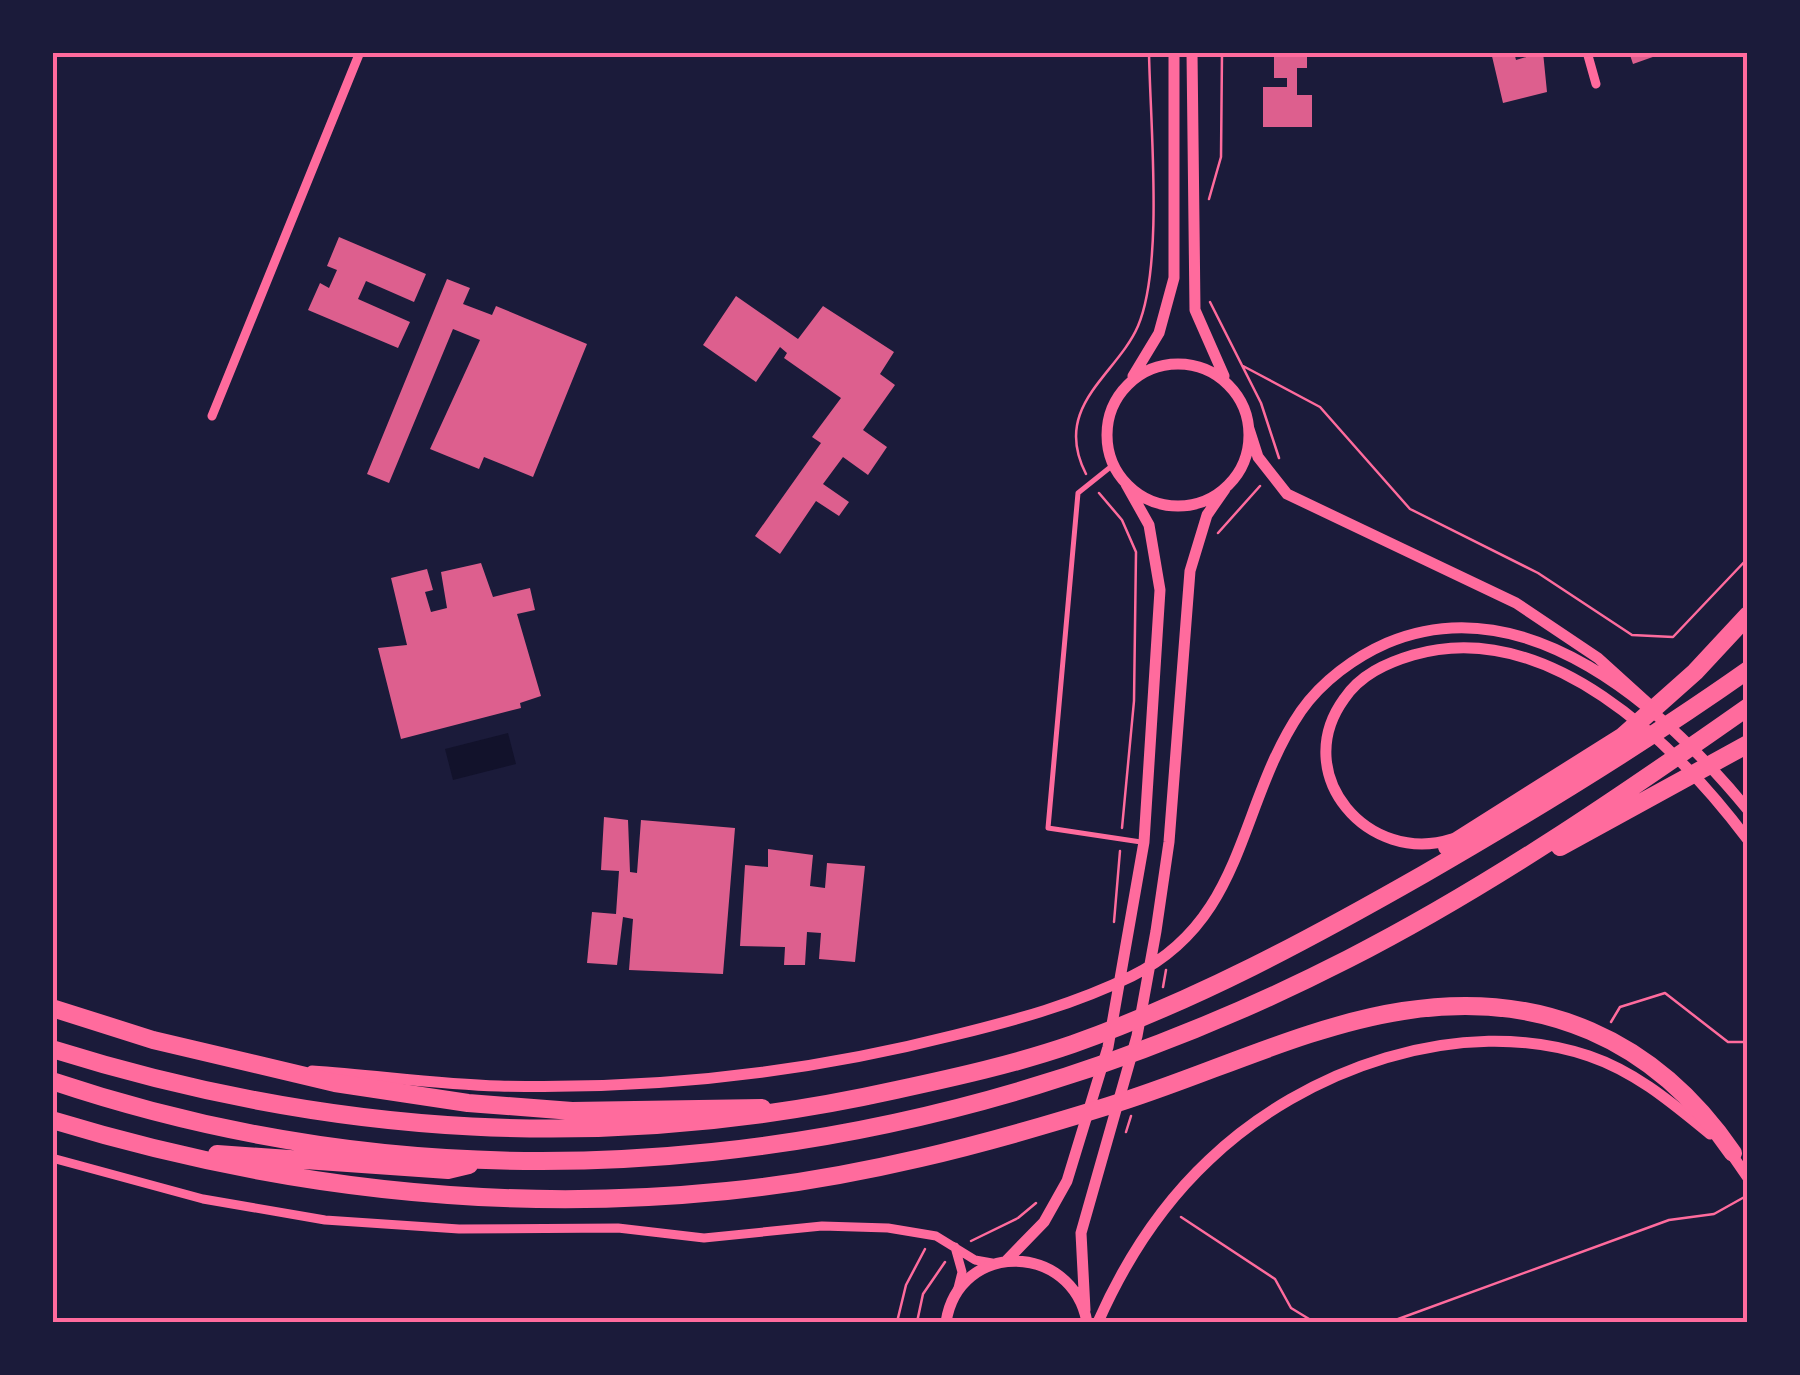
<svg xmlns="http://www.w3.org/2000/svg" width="1800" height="1375" font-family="Roboto,sans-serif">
  <rect width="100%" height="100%" fill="#1b1b3a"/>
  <path fill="#12122b" d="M508 733 516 764 453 780 445 749Z"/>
  <path fill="#dd5f8e" d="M1274 52H1307V68H1297V95H1312V127H1263V87H1287V78H1274Z
    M1491 52H1514L1516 60 1543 52 1547 92 1503 103Z
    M1629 52H1664V53L1633 64Z
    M339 237 426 274 414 302 366 281 358 299 410 322 398 348 308 310 320 283 329 288 337 270 327 266Z
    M447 279 470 288 463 304 492 315 496 306 587 344 533 477 484 457 479 469 430 449 480 340 453 329 389 483 367 474Z
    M736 296 798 339 823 306 894 352 880 374 895 385 863 430 887 447 868 475 843 457 823 484 849 502 839 516 816 501 780 554 755 536 821 443 812 437 841 398 784 358 787 353 780 347 756 382 703 345Z
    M481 563 493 597 530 588 535 610 517 614 541 696 520 703 521 708 401 739 378 648 407 645 391 578 427 569 433 590 425 592 431 612 447 608 441 572Z
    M604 817 628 820 630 872 637 873 641 820 735 828 723 974 629 970 633 919 623 917 617 965 587 963 592 912 616 914 619 871 601 870Z
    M768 849 813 855 810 886 825 888 827 863 865 866 855 962 819 959 821 933 807 932 805 965H784L785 947 740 946 745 865 768 867Z"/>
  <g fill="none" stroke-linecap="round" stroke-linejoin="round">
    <path stroke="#ff6b9d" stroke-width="2.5" d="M1209 199 1221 157 1222 52
      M1210 302 1261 403 1279 458
      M1243 366 1320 407 1410 509 1538 573 1632 635 1673 637 1748 558
      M1086 474C1051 406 1117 375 1138 326 1164 265 1150 122 1149 52
      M1099 493 1122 520 1136 552 1134 701 1122 828
      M1218 533 1260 486
      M1114 922 1120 851
      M1163 987 1166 970
      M1611 1022 1620 1007 1665 993 1728 1042H1748
      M1126 1132 1131 1116
      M1181 1217 1275 1279 1291 1308 1314 1322
      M971 1241 1018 1218 1036 1203
      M897 1322 906 1285 925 1249
      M917 1322 923 1294 945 1262
      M1390 1322 1669 1220 1714 1214 1748 1195"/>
    <path stroke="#ff6b9d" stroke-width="5" d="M1113 465 1078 493 1048 828 1141 842"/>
    <path stroke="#ff6b9d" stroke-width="9" d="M1587 52 1596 84
      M212 416 360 52
      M52 1158 203 1199 325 1220 459 1229 618 1228 704 1238 822 1226 888 1228 936 1236 975 1260 992 1263
      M955 1247 962 1272 958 1288"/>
    <path stroke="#ff6b9d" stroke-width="11" d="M1192 52 1195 310 1224 376
      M1107 435a71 71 0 1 1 142 0a71 71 0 1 1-142 0Z
      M1133 376 1159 333 1174 278V52
      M1249 429 1258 457 1287 494 1516 603 1598 658 1651 706
      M1452 839C1369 866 1289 775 1344 699 1360 675 1386 663 1413 655 1546 616 1675 743 1748 840
      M312 1071C374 1075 436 1084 499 1086 652 1090 806 1073 955 1035 1016 1020 1075 1004 1132 976 1247 919 1237 805 1301 711 1322 681 1355 657 1387 643 1527 584 1665 709 1748 810
      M1728 1149 1748 1178
      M1007 1260 1044 1222 1067 1181 1108 1047 1144 842 1160 590 1149 525 1126 484
      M1085 1310 1081 1233 1137 1036 1156 931 1169 842 1190 571 1207 515 1225 489
      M946 1322C959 1240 1072 1242 1087 1322
      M1098 1322C1125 1261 1160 1206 1209 1160 1304 1069 1460 1013 1589 1056 1636 1072 1672 1103 1710 1134"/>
    <path stroke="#ff6b9d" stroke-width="18" d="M1447 847 1623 736 1695 672 1748 615
      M1560 847 1748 744
      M52 1008 153 1040 335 1083 468 1103 572 1111 762 1108
      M52 1049C333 1137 609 1154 896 1090 956 1077 1015 1064 1073 1044 1197 1000 1310 939 1424 874 1535 810 1643 744 1748 670
      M52 1081C487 1227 945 1165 1348 959 1487 888 1620 797 1748 707
      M52 1120C272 1187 499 1214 727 1191 858 1178 983 1145 1108 1106 1204 1077 1305 1026 1403 1011 1541 989 1655 1039 1733 1153
      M217 1154 448 1170 469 1165"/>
  </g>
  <rect width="1800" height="1375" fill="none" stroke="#1b1b3a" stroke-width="110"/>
  <rect x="55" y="55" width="1690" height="1265" fill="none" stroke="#ff6b9d" stroke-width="4"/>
</svg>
